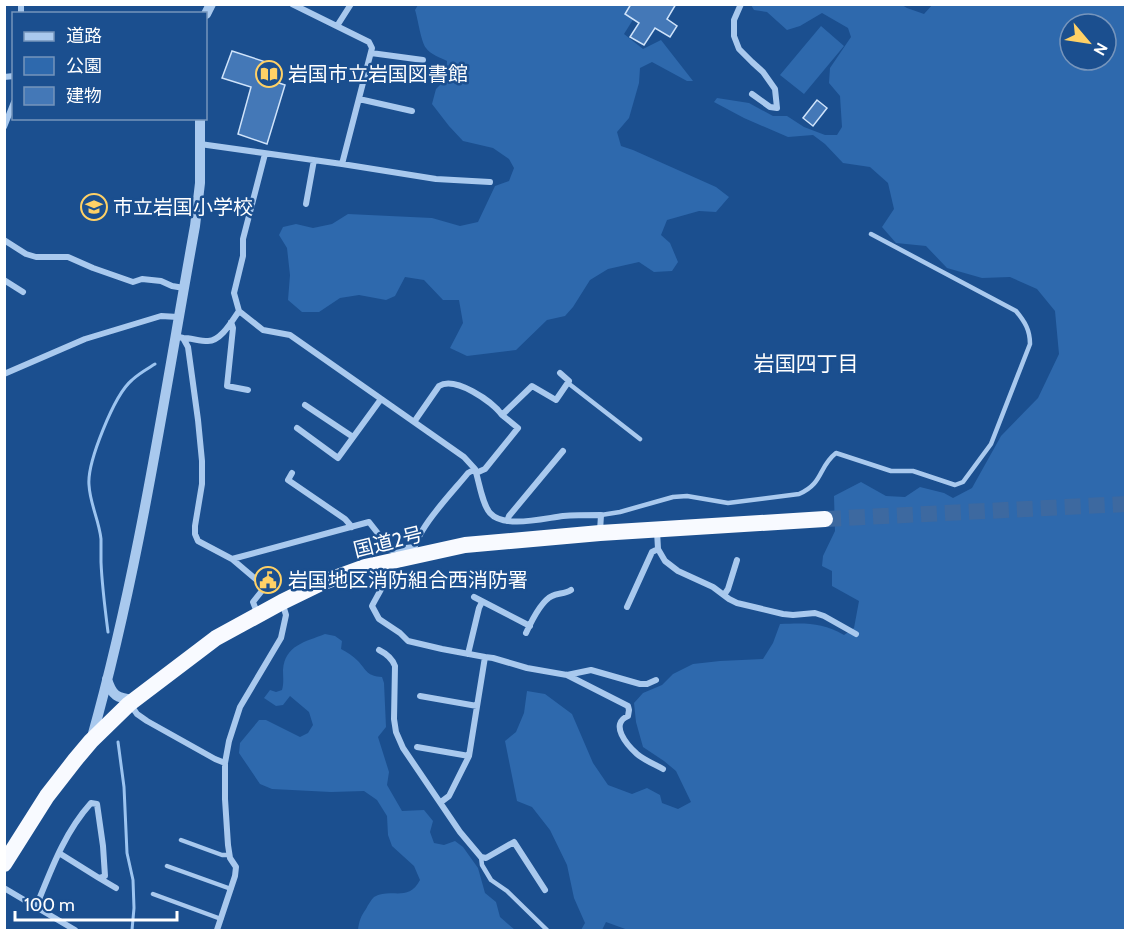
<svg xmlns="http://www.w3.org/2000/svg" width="1130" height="935" font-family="Cabin,'Noto Sans JP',sans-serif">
  <rect width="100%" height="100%" fill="#1b4f8f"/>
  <path fill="#2e69ad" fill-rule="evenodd" d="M933 4 1125 5V930H628L606 922 602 930H581L585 923 574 898 567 865 550 830 532 807 517 801 505 741 516 732 524 713 527 691 545 694 572 714 593 763 608 785 632 794 647 788 660 795 662 803 678 809 691 802 676 771 664 761 643 747 636 722 634 703 643 693 662 685 673 674 693 664 720 661 763 659 773 643 780 624C805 623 822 622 844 635L854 628 859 601 832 586V571L822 566 823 556 835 531 834 496 861 482 886 496 905 497 920 487 944 493 953 498 972 488 1001 436 1038 398 1059 354 1055 311 1037 289 1010 277 982 278 947 268 926 246 896 243 882 227 894 209 888 183 870 167 843 163 825 144 813 135 788 137 744 118 714 102 717 98 749 103 773 116H787L804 127 825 135H837L842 127 840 96 829 83 830 68 851 37 848 28 822 13 800 26 787 30 767 12 754 10 751 5H902L907 8 924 14ZM1070 24H1106V60H1070Z
    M418 5H629L634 18 624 34 643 49 661 40 693 81H687L652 62 640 68 639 83 629 118 617 132 621 146 633 150 716 187 729 197 716 212 699 211 667 220 661 235 670 243 678 262 672 271 654 272 639 262 608 269 590 280 573 307 565 316 547 320 516 350 467 356 450 348 463 323 459 300H443L424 280 405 277 395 296 386 300 359 295 340 298 319 312H302L288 300 290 275 287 248 279 235 283 227 296 224 313 228 332 224 348 214 432 218 460 226 478 222 495 186 509 181 514 168 509 159 493 148 463 141 449 126 432 104 436 89 446 79 447 61C441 58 430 54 426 48 421 42 418 19 415 10Z
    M821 26 844 46 804 94 780 75Z
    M325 634 335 636 342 641 341 649C347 652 353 656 358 661 367 671 367 676 382 677L384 683 386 727 378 737 389 772 387 785 402 811 424 810 433 821 430 832 434 843 444 845 455 841 463 847 478 868 485 893 496 902 500 917 515 930H358C359 921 361 916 366 909 368 905 371 900 374 897 391 887 408 903 420 880L414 866 392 846 388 835 387 816 377 800 364 791 331 792 272 789 260 784 239 753 240 743 259 720H266L300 737 308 733 313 725 309 712 290 696 283 705 276 706 264 698 270 690 276 692 282 690C284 683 283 677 283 670 285 645 305 642 325 634Z"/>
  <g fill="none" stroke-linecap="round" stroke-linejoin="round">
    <path stroke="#9cc4f0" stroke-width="3" d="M108 632C105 609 102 586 101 562 101 555 101 547 101 539 99 520 90 504 89 485 87 463 114 395 132 380 138 374 147 369 155 364
      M118 742 124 787 127 853 133 880 134 908 132 930"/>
  </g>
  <path fill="#4478b7" stroke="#cfe3fa" stroke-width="1.5" d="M631 4H676L667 19 677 26 670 37 655 28 644 45 630 37 639 23 625 14Z
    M232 51 278 66 273 81 285 85 267 144 238 134 251 87 222 78Z
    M817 100 827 108 813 126 803 118Z"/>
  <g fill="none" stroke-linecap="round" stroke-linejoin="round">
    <path stroke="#3d69a0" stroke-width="16" stroke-dasharray="16 8" stroke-linecap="butt" d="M825 519 1126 504"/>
    <path stroke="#a9c9ee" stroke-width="4.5" d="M568 383 640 439
      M601 515 620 512 673 497 687 496 728 503 799 494C824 483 818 467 836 453L891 471H913L955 485 963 482 991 444 1030 344C1030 330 1025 322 1016 311L871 234
      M181 840 222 855H229
      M481 857 482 865 491 880 507 891 547 930
      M167 866 231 889
      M153 894 221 919"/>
    <path stroke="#a9c9ee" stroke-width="6" d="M292 4 369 42 372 48 342 164
      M741 4 734 20V36L739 49 752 62 763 72 775 89 777 108 770 107 752 94
      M21 14V4
      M337 26 351 4
      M371 53 423 60
      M4 77 14 76
      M359 99 412 111
      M4 127 14 102
      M200 144 342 164 436 179 490 182
      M265 154 243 239V256L234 293 239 311 263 330 290 335 464 457 475 469 468 473C452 493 416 529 413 554
      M306 204 314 160
      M4 240 26 254 36 257H68L93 268 133 282 142 279 161 281 172 286 184 288
      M4 280 23 292
      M231 322 233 328 227 386 248 390
      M175 336 183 338 188 347 198 420 202 461V484L195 526V534L198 541 232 559 265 587 253 602 258 615
      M183 338C191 338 199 341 208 341 221 341 232 321 239 311
      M4 374 85 339 161 316 178 317
      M305 405 353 437
      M414 422 439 386C455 376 492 401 502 415
      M297 428 338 458 381 399
      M475 469C479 481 482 504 490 513 504 529 545 518 563 516 575 515 588 515 601 515L600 531
      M292 473 288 480 345 519 352 527
      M476 473 485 469 518 428 502 415 532 386 556 400 569 381 560 373
      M507 521 509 516 563 451
      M657 531 658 549 665 561 678 571 713 587 729 599 737 603 783 614 793 615 815 613 824 616 856 634
      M232 559 369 522 391 550 414 547
      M388 563C389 579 379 592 372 606L379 619 400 633 408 641 442 649 485 657 469 756 449 796 441 802
      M724 595 728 589 737 560
      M474 597 530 626
      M627 607 652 552 658 549
      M526 633C531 622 541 601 552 596 558 593 565 594 571 590
      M379 650C387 654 392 658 395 666L394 719 396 732 403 748 460 832 481 857 486 858 514 842 545 890
      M468 654 479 608 482 602
      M485 657 493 658 527 668 567 675 591 670 640 684H647L656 680
      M567 675 628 706 629 710 628 716C609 724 627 745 637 754 644 760 654 764 663 769
      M420 696 477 706
      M130 704 137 714 147 721 215 759 225 763
      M417 747 469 756
      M99 878 116 888
      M4 888 75 930
      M36 907C51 870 64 833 91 803L97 804 103 846 105 876 99 878 59 853
      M217 930 235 876 236 867 230 858 228 845 225 799V763L229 741 240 707 281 638 286 615 282 602"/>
    <path stroke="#a9c9ee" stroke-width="10" d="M206 14 211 4
      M107 679C112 696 117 698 134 700
      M92 737C139 570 164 397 195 226L200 183V118"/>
    <path stroke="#f8faff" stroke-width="16" d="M4 864 47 796 75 760 91 741 129 704 216 638 282 602 321 583 365 567 465 545 600 533 825 519"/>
  </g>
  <defs>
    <symbol id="library-ring" viewBox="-11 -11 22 22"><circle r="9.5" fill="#1b4f8f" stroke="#ffd166" stroke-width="1.5"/><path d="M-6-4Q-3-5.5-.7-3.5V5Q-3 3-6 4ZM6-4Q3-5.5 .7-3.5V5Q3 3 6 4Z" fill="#ffd166"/></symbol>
    <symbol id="school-ring" viewBox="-11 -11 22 22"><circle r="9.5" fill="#1b4f8f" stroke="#ffd166" stroke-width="1.5"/><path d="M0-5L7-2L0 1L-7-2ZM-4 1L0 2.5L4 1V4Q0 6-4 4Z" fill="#ffd166"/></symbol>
    <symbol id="civic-ring" viewBox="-11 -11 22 22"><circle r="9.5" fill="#1b4f8f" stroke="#ffd166" stroke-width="1.5"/><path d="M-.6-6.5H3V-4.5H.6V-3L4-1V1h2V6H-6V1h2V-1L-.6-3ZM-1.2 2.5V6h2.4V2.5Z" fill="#ffd166"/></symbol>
  </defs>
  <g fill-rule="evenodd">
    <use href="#library-ring" x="254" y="59" width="30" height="30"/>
    <use href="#school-ring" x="79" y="192" width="30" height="30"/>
    <use href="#civic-ring" x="253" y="565" width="30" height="30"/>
  </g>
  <g text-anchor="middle" stroke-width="5" stroke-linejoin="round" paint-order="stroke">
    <g font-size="20" fill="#fff" stroke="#1b4f8f" text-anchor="start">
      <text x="288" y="81">岩国市立岩国図書館</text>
      <text x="113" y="214">市立岩国小学校</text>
      <text x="288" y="587">岩国地区消防組合西消防署</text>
    </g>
    <g font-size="20" fill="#fff" stroke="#1b4f8f">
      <text transform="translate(388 542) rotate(-14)" y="7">国道2号</text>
    </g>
    <g font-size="21" fill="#fff" stroke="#1b4f8f">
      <text x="806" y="371">岩国四丁目</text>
    </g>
  </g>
  <rect width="1130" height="935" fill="none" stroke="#ffffff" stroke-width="12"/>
  <rect x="12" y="12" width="195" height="108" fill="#1b4f8f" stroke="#7695bc" stroke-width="1.5"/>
  <rect x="24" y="32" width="30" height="9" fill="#a9c9ee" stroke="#7695bc" stroke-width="1.5"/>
  <text x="66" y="42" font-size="18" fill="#ffffff">道路</text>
  <rect x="24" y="57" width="30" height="18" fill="#2e69ad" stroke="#7695bc" stroke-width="1.5"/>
  <text x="66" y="72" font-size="18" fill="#ffffff">公園</text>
  <rect x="24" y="87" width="30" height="18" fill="#4478b7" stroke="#7695bc" stroke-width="1.5"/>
  <text x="66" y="102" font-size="18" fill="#ffffff">建物</text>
  <g transform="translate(1088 42) rotate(119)"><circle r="28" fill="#1b4f8f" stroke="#7695bc" stroke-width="1.5"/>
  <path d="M0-4.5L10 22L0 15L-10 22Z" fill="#ffd166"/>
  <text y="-9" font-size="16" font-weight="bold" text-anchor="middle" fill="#ffffff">N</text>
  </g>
  <path d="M15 911v9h162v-9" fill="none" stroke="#ffffff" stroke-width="3"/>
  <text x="24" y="911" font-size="18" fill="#ffffff" stroke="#1b4f8f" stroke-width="4.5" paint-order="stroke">100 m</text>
</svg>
